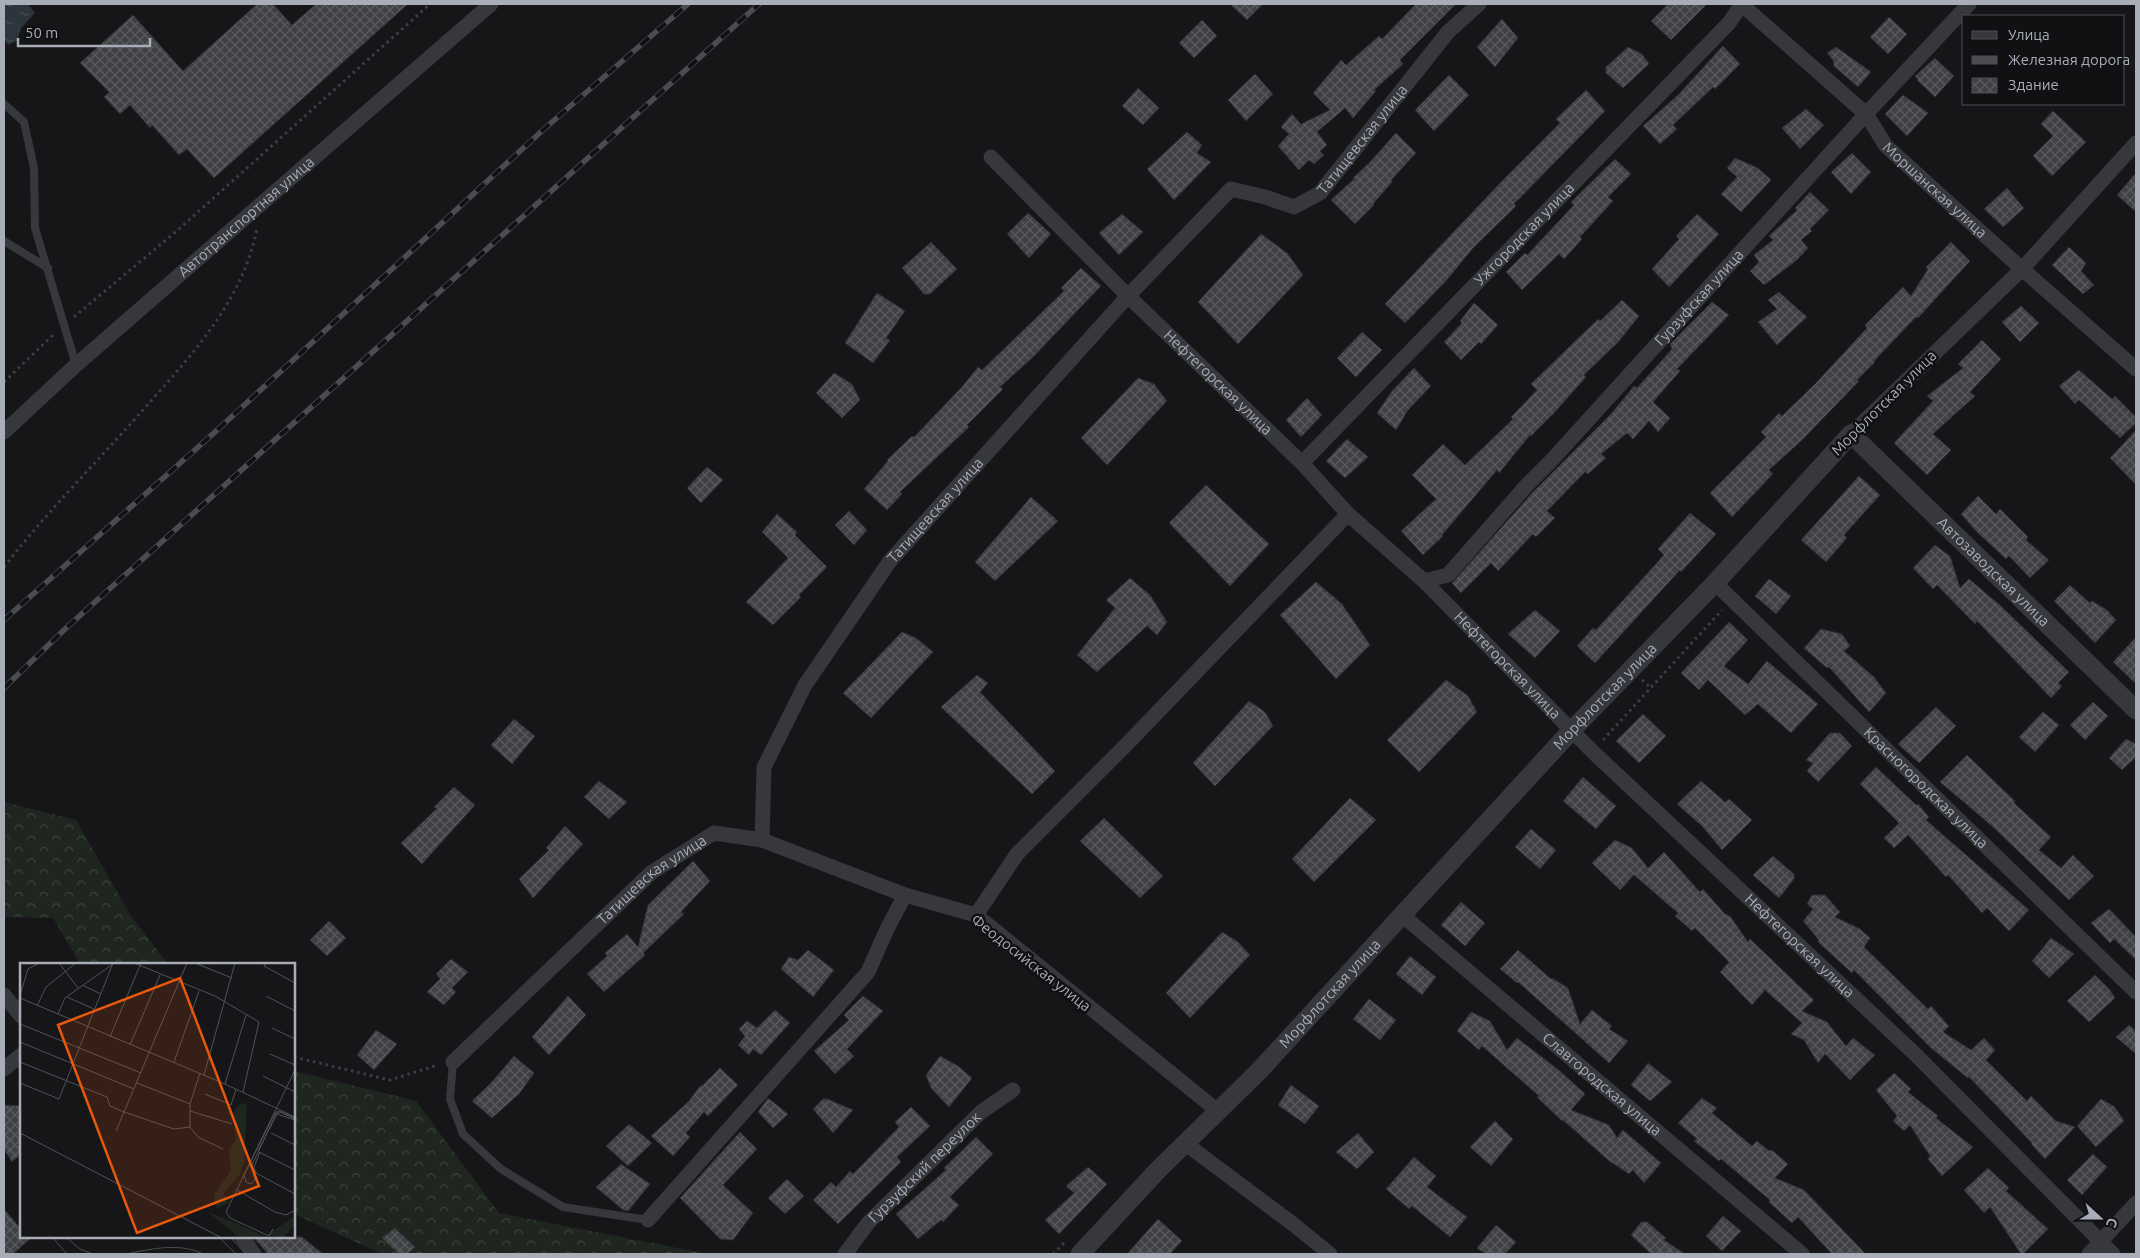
<svg xmlns="http://www.w3.org/2000/svg" width="2140" height="1258" font-family="Ubuntu,sans-serif">
  <defs>
    <pattern id="forest-crowns" width="20" height="18" patternUnits="userSpaceOnUse" patternTransform="scale(1.25)"><rect width="20" height="18" fill="#1e261f"/><path d="M2 6a3 3 0 1 1 6 0M12 15a3 3 0 1 1 6 0" fill="none" stroke="#3c433d"/></pattern>
    <pattern id="water-ripples" width="26" height="14" patternUnits="userSpaceOnUse" patternTransform="scale(1.25)"><rect width="26" height="14" fill="#2c353c"/><path d="M2 4q2-2 4 0t4 0M15 11q2-2 4 0t4 0" fill="none" stroke="#485056"/></pattern>
    <pattern id="building-cross-hatch" width="8" height="8" patternUnits="userSpaceOnUse" patternTransform="scale(1.25)"><rect width="8" height="8" fill="#404145"/><path d="M0 0l8 8M0 8l8-8" fill="none" stroke="#595a5e"/></pattern>
  </defs>
  <rect width="100%" height="100%" fill="#161618"/>
  <path fill="url(#forest-crowns)" d="M4 802 76 820 131 916 168 964H80L53 918 4 917Z
    M294 1071 416 1101 499 1213 708 1254H382L294 1214Z"/>
  <path fill="url(#water-ripples)" d="M4 4H28L35 13 21 28 17 41 8 45 4 39Z"/>
  <path fill="url(#building-cross-hatch)" stroke="#303034" d="M257 4H273L292 25 316 4H408L214 178 187 149 179 155 152 125 150 128 130 105 120 114 104 97 109 92 80 63 133 15 183 71Z
    M1230 4H1263L1247 20Z
    M1416 4H1456L1400 60 1403 64 1374 90 1376 91 1353 118 1345 108 1317 132 1327 145 1320 151 1324 155 1314 164 1309 160 1299 170 1278 146 1289 134 1281 127 1292 114 1301 124 1330 110 1313 93 1341 60 1346 65 1379 36 1382 39Z
    M1668 4H1707L1671 40 1651 21Z
    M1889 17 1907 34 1888 54 1870 37Z
    M1502 19 1518 38 1495 67 1477 47Z
    M1202 20 1217 36 1194 58 1179 43Z
    M1723 46 1740 64 1715 89 1713 87 1673 125 1677 129 1660 144 1643 126 1678 95Z
    M1628 47 1642 54 1649 64 1623 88 1606 73V67Z
    M1836 47 1871 72 1858 87 1834 66 1833 60 1827 53Z
    M1935 58 1954 76 1935 97 1917 80 1918 79 1915 76Z
    M1255 74 1273 94 1246 121 1228 100Z
    M1449 75 1469 95 1434 131 1415 110Z
    M1138 88 1159 108 1143 125 1122 106Z
    M1586 90 1605 111 1514 204 1516 206 1473 248 1446 281 1405 323 1385 304 1504 179 1560 123 1556 119Z
    M1903 95 1928 113 1907 136 1885 114Z
    M1806 109 1824 125 1800 149 1782 128Z
    M2053 111 2086 142 2052 176 2033 156 2053 136 2041 124Z
    M1187 132 1202 145 1197 153 1211 162 1174 200 1147 169Z
    M1396 133 1416 153 1391 180 1392 182 1373 204 1374 205 1355 224 1331 200 1354 179 1353 178 1370 162Z
    M1852 153 1871 172 1851 194 1831 172Z
    M1735 158 1758 168 1771 180 1741 212 1721 194 1737 177 1727 168Z
    M1615 159 1631 174 1608 197 1613 201 1580 237 1582 239 1564 259 1559 254 1522 290 1506 272 1525 253 1527 255 1574 205 1571 202Z
    M2136 173V212L2117 195Z
    M2007 188 2024 208 2003 227 1984 209Z
    M1810 192 1829 210 1810 229 1812 231 1801 240 1808 248 1797 260 1764 285 1750 271 1759 262 1754 255 1773 240 1769 236 1797 210 1795 208Z
    M1028 213 1051 234 1029 258 1007 234Z
    M1122 214 1143 232 1119 255 1099 233Z
    M1697 214 1719 234 1669 287 1652 269 1679 239 1676 236Z
    M1261 234 1287 253 1303 275 1238 344 1198 302Z
    M931 242 957 269 930 294H924L902 268Z
    M1951 242 1970 261 1918 318 1916 317 1874 361 1875 362 1857 380 1859 381 1803 439 1769 470 1773 474 1732 517 1710 493 1766 437 1761 432 1779 413 1782 416 1815 384 1867 328 1865 325 1903 287 1911 296 1928 269 1926 267Z
    M2069 247 2086 263 2081 271 2094 285 2083 294 2052 265Z
    M1081 268 1101 286 1033 357 1000 387 1003 389 967 425 969 427 900 492 902 494 887 510 864 489 888 461 887 460 912 436 914 437 962 387 978 367 982 370 1064 291 1061 288Z
    M1779 292 1807 317 1777 345 1758 322 1777 309 1768 300Z
    M877 293 905 311 886 338 890 340 873 363 845 343Z
    M1622 300 1639 316 1619 341 1584 375 1586 377 1554 413 1531 436 1530 435 1499 473 1497 470 1442 535 1443 536 1423 555 1401 531 1436 499 1412 475 1443 444 1465 465 1513 419 1511 417 1537 390 1531 384 1598 319 1600 321Z
    M1712 302 1729 315 1677 369 1680 371 1653 402 1670 418 1658 432 1649 421 1633 439 1627 433 1601 454 1606 458 1588 474 1585 472 1547 511 1555 518 1536 537 1533 534 1498 571 1491 563 1461 593 1452 583 1533 492 1611 414 1634 386 1637 388 1672 349 1670 344Z
    M1474 303 1498 325 1481 344 1479 342 1461 360 1444 342 1462 323 1460 321Z
    M2021 306 2039 323 2020 342 2002 322Z
    M1362 332 1382 350 1356 377 1337 358Z
    M1982 340 2001 359 1970 392 1975 396 1933 434 1951 450 1927 475 1894 443 1933 401 1927 396 1963 368 1958 364Z
    M1414 368 1431 386 1408 410 1396 430 1377 413 1392 391Z
    M2079 370 2112 399 2115 396 2136 417V423L2120 438 2079 400 2075 404 2059 386Z
    M834 373 852 384 860 400 842 418 816 393Z
    M1138 378 1154 384 1167 401 1107 465 1081 438Z
    M1307 398 1322 415 1301 437 1286 420Z
    M2136 430V485L2110 458Z
    M1347 439 1368 457 1345 478 1326 461Z
    M707 467 723 480 701 503 687 488Z
    M1859 476 1880 495 1844 535 1847 538 1826 562 1801 540Z
    M1206 485 1269 544 1230 586 1169 523Z
    M1978 496 1996 514 2000 509 2028 537 2026 540 2049 560 2030 578 2009 556 2006 559 1976 531 1961 514Z
    M1031 497 1058 521 995 581 975 562Z
    M849 511 867 530 854 545 835 525Z
    M1690 513 1716 534 1681 572 1680 570 1595 663 1577 646 1593 628 1596 630 1664 555 1658 549Z
    M777 514 797 532 795 535 827 567 799 595 801 597 773 625 746 602 788 558 762 532Z
    M1935 545 1950 556 1960 588 1969 579 2001 606 2069 672 2058 683 2062 686 2051 698 1977 621 1975 624 1937 585 1933 589 1913 568Z
    M1130 578 1150 595 1167 622 1157 635 1147 626 1097 672 1077 655 1115 608 1106 600Z
    M1769 579 1791 596 1776 614 1755 596Z
    M1316 582 1342 604 1370 645 1336 679 1280 615Z
    M2070 585 2090 603 2092 601 2107 610 2116 620 2095 643 2054 601Z
    M1535 610 1560 631 1535 658 1508 634Z
    M1729 622 1748 640 1724 666 1748 684 1767 661 1818 704 1791 733 1758 704 1745 715 1708 680 1699 690 1681 673Z
    M1821 629 1842 634 1850 646 1844 651 1874 677 1886 693 1869 712 1829 667 1827 668 1804 648Z
    M902 632 916 638 933 652 871 718 843 693Z
    M2136 637V684L2113 662Z
    M977 675 988 683 980 692 1055 771 1032 794 941 707Z
    M1446 680 1468 696 1477 712 1419 772 1387 740Z
    M1249 701 1265 712 1273 726 1215 786 1193 763Z
    M2093 702 2108 716 2085 740 2070 725Z
    M1936 707 1956 726 1919 763 1898 744Z
    M2043 712 2059 725 2035 752 2019 737Z
    M1643 714 1666 736 1639 763 1616 741Z
    M514 719 535 736 512 764 491 745Z
    M1830 733H1840L1852 746 1818 782 1807 771 1813 763 1806 760Z
    M2126 739 2136 744V757L2122 770 2109 758Z
    M1967 755 2015 801 2014 803 2051 837 2039 850 2061 868 2073 855 2094 876 2069 900 1992 826 1940 782Z
    M1876 767 1916 805 1918 804 1929 817 1926 820 2029 910 2009 931 1987 908 1982 913 1948 875 1946 877 1908 835 1894 848 1884 838 1899 823 1860 784Z
    M1583 777 1616 806 1596 829 1563 801Z
    M599 781 627 802 609 819 584 797Z
    M1701 781 1725 802 1729 799 1752 820 1722 850 1702 826 1677 804Z
    M454 787 475 805 422 864 401 843 437 808 434 807Z
    M1350 798 1376 820 1314 882 1292 859Z
    M1104 818 1163 876 1140 898 1080 841Z
    M565 826 583 844 533 898 519 879 549 850 546 848Z
    M1531 829 1556 850 1540 869 1515 847Z
    M1615 840 1632 848 1648 868 1664 852 1700 892 1703 889 1725 914 1730 916 1748 942 1750 939 1814 1000 1802 1011 1827 1022 1846 1046 1853 1038 1875 1055 1850 1080 1825 1054 1818 1063 1804 1040 1791 1034 1802 1023 1765 990 1752 1005 1720 972 1729 962 1695 928 1692 931 1675 916 1678 913 1634 875 1620 890 1592 863Z
    M1773 856 1794 874V879L1779 898 1753 875Z
    M693 861 710 881 681 912 684 914 643 953 645 955 604 992 587 974 607 956 605 953 627 934 638 947 648 905Z
    M1812 895H1825L1840 912 1835 917 1860 929 1870 938 1864 947 1928 1009 1931 1006 1949 1026 1943 1032 1971 1050 1984 1038 1995 1050 1986 1060 2027 1101 2031 1096 2056 1121 2075 1127 2045 1159 2031 1144 2032 1143 1969 1077 1968 1078 1931 1048 1854 970 1852 973 1818 942 1819 940 1803 921 1813 909 1807 904Z
    M1461 902 1485 923 1465 946 1441 925Z
    M2109 909 2136 937V960L2114 939 2110 943 2091 923Z
    M329 921 346 938 327 956 310 940Z
    M1222 932 1238 942 1250 955 1190 1018 1166 993Z
    M2051 938 2074 954 2049 978 2032 961Z
    M808 950 834 970 813 997 781 969 789 957 798 960Z
    M1518 950 1551 979 1552 978 1568 988 1580 1024 1592 1010 1612 1026 1609 1029 1628 1041 1609 1063 1518 982 1517 983 1500 969Z
    M1410 956 1436 977 1422 995 1396 974Z
    M451 959 468 972 452 988 456 992 444 1005 427 992 440 979 436 974Z
    M2095 975 2110 990 2115 998 2089 1022 2067 1001Z
    M568 996 586 1015 549 1055 532 1037Z
    M863 996 883 1011 847 1049 854 1056 835 1074 814 1051 849 1020 844 1015Z
    M1369 999 1396 1020 1380 1040 1353 1019Z
    M775 1010 790 1023 761 1055 753 1049 749 1055 738 1045 745 1036 739 1029 747 1021 757 1028Z
    M1471 1012 1490 1021 1507 1050 1517 1038 1560 1071 1585 1094 1571 1110 1609 1125 1617 1138 1623 1130 1661 1163 1644 1183 1633 1170 1629 1174 1608 1160 1563 1120 1562 1121 1537 1097 1539 1096 1482 1046 1479 1050 1457 1031Z
    M2129 1025 2136 1031V1054L2116 1037Z
    M376 1030 397 1044 374 1070 357 1055Z
    M514 1056 534 1073 519 1094 492 1118 472 1101 490 1084Z
    M940 1056 958 1066 972 1078 949 1107 931 1088 926 1075Z
    M1648 1063 1672 1082 1650 1101 1631 1085Z
    M720 1068 738 1085 708 1116 704 1112 686 1133 690 1137 673 1156 651 1136 689 1101 700 1086H702Z
    M1894 1073 1911 1089 1908 1092 1938 1116 1936 1118 1973 1147 1942 1176 1928 1159 1930 1156 1910 1125 1904 1131 1893 1121 1897 1116 1876 1090Z
    M1291 1085 1319 1106 1305 1124 1278 1105Z
    M768 1098 788 1114 773 1128 758 1112Z
    M1702 1098 1717 1108 1712 1113 1752 1146 1757 1141 1768 1150 1773 1151 1788 1164 1775 1178 1804 1190 1866 1254H1832L1798 1217 1792 1223 1769 1202 1770 1200 1721 1159 1719 1161 1694 1141 1697 1139 1678 1123Z
    M823 1099H827L853 1110 833 1133 813 1109Z
    M2101 1099 2115 1107 2124 1121 2096 1147 2077 1126Z
    M4 1105 21 1106V1154L12 1162 4 1149Z
    M911 1107 930 1126 897 1157 901 1162 838 1224 813 1200 831 1182 836 1187 850 1171 853 1174 899 1127 895 1122Z
    M1495 1121 1513 1139 1491 1166 1470 1147Z
    M629 1124 652 1143 628 1166 606 1146Z
    M740 1132 757 1149 723 1185 753 1213 733 1240 720 1239 680 1198Z
    M1358 1133 1374 1152 1357 1169 1336 1152Z
    M976 1137 993 1154 950 1197 959 1205 943 1222 941 1220 918 1239 896 1214 946 1170 944 1168Z
    M2093 1154 2107 1167 2082 1195 2067 1180Z
    M1414 1157 1436 1176 1427 1187 1467 1217 1450 1237 1412 1206 1409 1209 1386 1189Z
    M621 1164 650 1184 628 1211 623 1210 596 1187Z
    M1088 1167 1107 1184 1059 1234 1045 1220 1074 1193 1066 1186Z
    M1988 1168 2009 1188 2006 1191 2048 1229 2023 1254H2021L1990 1207 1984 1213 1964 1190Z
    M787 1179 804 1196 785 1214 768 1198Z
    M4 1209 21 1229V1237L30 1239 13 1254H4Z
    M1723 1216 1741 1231 1722 1251 1706 1236Z
    M1158 1219 1182 1241 1170 1254H1127Z
    M1641 1222H1647L1666 1238 1664 1240 1685 1254H1651L1631 1235Z
    M1496 1225 1516 1242 1505 1254H1486L1477 1248Z
    M395 1228 415 1247 407 1254H399L382 1238Z
    M253 1237H302L323 1254H268Z"/>
  <g fill="none" stroke-linecap="round" stroke-linejoin="round">
    <path stroke="#3d3f44" stroke-width="3" stroke-dasharray="2.5 4" stroke-linecap="butt" d="M74 317 179 229 430 4
      M4 382 54 334
      M4 567C49 509 102 457 150 402 197 349 242 300 257 229
      M1642 680 1651 688
      M1603 740 1722 610
      M294 1057 390 1080 438 1065
      M1053 1254 1065 1242"/>
    <path stroke="#37383d" stroke-width="8" d="M4 104 24 122 34 168 35 228 76 365
      M4 241 48 268
      M453 1062 450 1099 463 1134 501 1169 563 1207 648 1220"/>
    <g stroke="#37383d" stroke-width="15">
      <path id="s1" d="M1741 4 1866 114 1886 146 2022 269 2136 369"/>
      <path id="s2" d="M991 157 1128 296 1302 463 1348 514 1424 581 1593 752 1915 1054 2113 1254"/>
      <path id="s3" d="M4 432 76 365 491 4"/>
      <path d="M1851 434 2022 269 2136 143"/>
      <path id="s4" d="M1302 463 1729 23 1742 4"/>
      <path id="s5" d="M1424 581 1448 575 1526 486 1550 462 1866 114 1969 4"/>
      <path id="s6" d="M1715 583 2136 992"/>
      <path d="M762 840 905 895 976 915 1219 1112"/>
      <path d="M976 915 1017 854 1127 744 1348 514"/>
      <path id="s7" d="M1402 915 1802 1254"/>
      <path d="M4 995 21 1016"/>
      <path id="s8" d="M453 1062 652 872 714 833 762 840 764 767 805 685 890 561 1128 296 1231 189 1265 197 1294 207 1320 193 1448 32 1479 4"/>
      <path d="M4 1069 21 1055"/>
      <path d="M1186 1144 1293 1224 1330 1254"/>
      <path d="M648 1220 868 972 887 929 905 895"/>
      <path d="M242 1237 254 1254"/>
      <path id="s9" d="M845 1254 868 1223 981 1112 1013 1090"/>
      <path d="M2089 1254 2136 1203"/>
    </g>
    <path stroke="#37383d" stroke-width="19" id="s10" d="M1080 1254 1158 1170 1259 1071 1571 731 1715 583 1851 434 2136 710"/>
    <path stroke="#4a4c52" stroke-width="1" d="M52 1237 67 1254
      M66 1237 80 1249 93 1254
      M219 1237 236 1254
      M230 1237 246 1254
      M126 1254C151 1249 180 1242 203 1254"/>
    <defs>
      <path id="rail" d="M4 620 215 432 544 129 688 4
        M4 688 65 629 759 4"/>
    </defs>
    <use href="#rail" stroke="#4a4c52" stroke-width="5.5"/>
    <use href="#rail" stroke="#111113" stroke-width="4" stroke-dasharray="11" stroke-linecap="butt"/>
  </g>
  <g text-anchor="middle" stroke-width="5" stroke-linejoin="round" paint-order="stroke">
    <g font-size="15" fill="#a8adb8" stroke="#111113">
      <text dy="5" stroke="none"><textPath href="#s8" startOffset="1380">Татищевская улица</textPath></text>
      <text dy="5" stroke="none"><textPath href="#s1" startOffset="270">Моршанская улица</textPath></text>
      <text dy="5" stroke="none"><textPath href="#s3" startOffset="324">Автотранспортная улица</textPath></text>
      <text dy="5" stroke="none"><textPath href="#s4" startOffset="319">Ужгородская улица</textPath></text>
      <text dy="5" stroke="none"><textPath href="#s5" startOffset="399">Гурзуфская улица</textPath></text>
      <text dy="5" stroke="none"><textPath href="#s2" startOffset="320">Нефтегорская улица</textPath></text>
      <text transform="translate(1884 403) rotate(-45)" y="5">Морфлотская улица</text>
      <text dy="5" stroke="none"><textPath href="#s8" startOffset="780">Татищевская улица</textPath></text>
      <text dy="5" stroke="none"><textPath href="#s10" startOffset="1324">Автозаводская улица</textPath></text>
      <text dy="5" stroke="none"><textPath href="#s2" startOffset="725">Нефтегорская улица</textPath></text>
      <text dy="5" stroke="none"><textPath href="#s10" startOffset="766">Морфлотская улица</textPath></text>
      <text dy="5" stroke="none"><textPath href="#s6" startOffset="294">Красногородская улица</textPath></text>
      <text dy="5" stroke="none"><textPath href="#s8" startOffset="270">Татищевская улица</textPath></text>
      <text dy="5" stroke="none"><textPath href="#s2" startOffset="1130">Нефтегорская улица</textPath></text>
      <text transform="translate(1031 963) rotate(38)" y="5">Феодосийская улица</text>
      <text dy="5" stroke="none"><textPath href="#s10" startOffset="361">Морфлотская улица</textPath></text>
      <text dy="5" stroke="none"><textPath href="#s7" startOffset="262">Славгородская улица</textPath></text>
      <text dy="5" stroke="none"><textPath href="#s9" startOffset="118">Гурзуфский переулок</textPath></text>
    </g>
  </g>
  <g transform="translate(20 963)">
    <rect width="275" height="275" fill="#161618"/>
    <path d="M188 249 220 262 248 275H220ZM275 253V262L263 275 247 272Z" fill="#1e261f"/>
    <path d="M221 140 227 141 224 199 220 211 204 230 208 240 196 246 194 232 211 207 209 188 216 176 212 151Z" fill="#1e261f"/>
    <path fill="none" stroke="#505258" stroke-width="1" d="M39 0 58 25M114 0 195 33 239 59 223 129M175 0 212 15M246 0 244 3 275 20M62 22 81 31M0 32 8 6 19 0M246 33 275 48M47 34 74 46M0 35 205 121 275 154M17 43 26 24 56 0M38 51 45 35 93 1M0 61 121 110M252 65 275 76M90 74 121 0M0 79 114 126M110 82 140 12M250 91 275 102M0 99 87 134 90 143 104 149 154 166 170 164 178 174 203 186M154 99 179 28M184 112 215 0M243 113 275 129M0 120 39 136 93 0M117 120 170 141M205 121 226 52M185 131 211 142 216 126M170 148 212 161M275 155 259 148 255 150 224 212 226 219 231 221 235 217 232 202 256 151 260 149 275 156M170 164V141L180 110M96 168 167 0M0 170 202 275M251 170 275 182M238 188 257 151 275 157M239 189 275 207M240 189 234 204 236 210 275 231M217 227 255 249 266 252 275 247M253 266 249 273 210 255 206 249 275 107"/>
    <path fill="#e8590c" fill-opacity="0.15" stroke="#e8590c" stroke-width="2.5" d="M160 15 239 223 117 270 38 62Z"/>
    <rect width="275" height="275" fill="none" stroke="#a8adb8" stroke-width="2.5"/>
  </g>
  <rect width="2140" height="1258" fill="none" stroke="#a8adb8" stroke-width="10"/>
  <rect x="1962" y="15" width="162" height="90" fill="#111113" stroke="#4d4f55"/>
  <rect x="1972" y="31" width="25" height="8" fill="#37383d" stroke="#4d4f55"/>
  <text x="2008" y="40" font-size="15" fill="#a8adb8">Улица</text>
  <rect x="1972" y="56" width="25" height="8" fill="#4a4c52" stroke="#4d4f55"/>
  <text x="2008" y="65" font-size="15" fill="#a8adb8">Железная дорога</text>
  <rect x="1972" y="78" width="25" height="15" fill="url(#building-cross-hatch)" stroke="#4d4f55"/>
  <text x="2008" y="90" font-size="15" fill="#a8adb8">Здание</text>
  <g transform="translate(2100 1218) rotate(111)" stroke="#111113" stroke-width="4" paint-order="stroke">
  <path d="M0-4L9 19L0 12L-9 19Z" fill="#a8adb8"/>
  <text y="-8" font-size="14" font-weight="bold" text-anchor="middle" fill="#a8adb8">С</text>
  </g>
  <path d="M18 38v8h132v-8" fill="none" stroke="#a8adb8" stroke-width="2.5"/>
  <text x="25" y="38" font-size="15" fill="#a8adb8" stroke="#111113" stroke-width="4" paint-order="stroke">50 m</text>
</svg>
